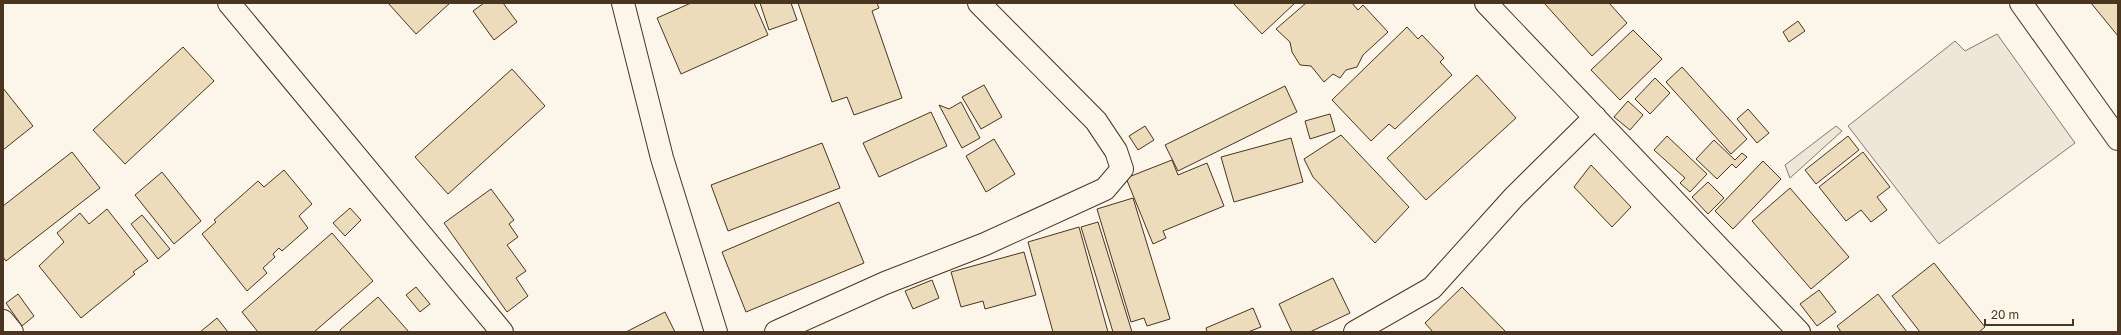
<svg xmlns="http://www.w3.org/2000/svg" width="2121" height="335" font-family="'Golos Text',sans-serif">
  <rect width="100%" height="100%" fill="#fbf6e9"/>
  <path fill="#ede6d9" stroke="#887966" d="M1997 34 2075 143 1939 244 1848 126 1955 41 1965 51Z
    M1836 126 1842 131 1790 178 1785 165Z"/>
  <path fill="#ecdcbc" stroke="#4a3520" d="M388 3H450L416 34Z
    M484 3H503L517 22 494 40 473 11Z
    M691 3H754L768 35 681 74 657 18Z
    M760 3H791L797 20 769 30Z
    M798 3H877L879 8 872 11 902 98 854 115 847 97 832 102Z
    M1233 3H1295L1262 34Z
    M1306 3H1352L1358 10 1363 5 1388 32 1363 55 1357 67 1346 70 1340 78 1333 74 1324 82 1311 66 1300 65 1292 52 1290 42 1276 29Z
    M1544 3H1609L1627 23 1592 56Z
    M2091 3H2118V36Z
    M1798 21 1805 31 1789 42 1783 32Z
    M1407 27 1418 39 1422 35 1444 58 1440 62 1452 75 1395 129 1389 124 1371 141 1332 100Z
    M1633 30 1662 59 1620 100 1591 70Z
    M183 47 214 81 125 164 93 130Z
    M1682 67 1747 139 1731 154 1666 82Z
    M512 69 545 106 448 194 415 157Z
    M1477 75 1516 118 1426 200 1387 158Z
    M1655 78 1670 93 1650 114 1635 99Z
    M984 85 1002 117 981 129 962 97Z
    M1285 86 1297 112 1178 171 1165 145Z
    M3 88 33 126 3 150Z
    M1628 101 1643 115 1630 130 1614 117Z
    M961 102 980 138 962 148 939 105 949 109Z
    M1748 109 1769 133 1757 143 1737 119Z
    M931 112 947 146 879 177 863 143Z
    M1330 114 1335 131 1310 139 1305 121Z
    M1145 126 1154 140 1138 150 1129 136Z
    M1341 135 1409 207 1375 243 1313 177 1304 159Z
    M1667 136 1707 174 1690 192 1680 183 1685 178 1654 150Z
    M1848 136 1859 150 1816 184 1805 170Z
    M1291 138 1303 182 1234 202 1221 157Z
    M994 139 1015 174 986 192 966 156Z
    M1714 140 1735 160 1742 153 1747 157 1736 168 1732 164 1717 179 1696 159Z
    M822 143 840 188 728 231 711 185Z
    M72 152 100 188 6 261 3 257V206Z
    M1863 152 1890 187 1877 197 1887 210 1871 222 1861 210 1846 221 1819 187Z
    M1172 160 1178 175 1207 163 1224 206 1163 231 1166 238 1153 244 1126 178Z
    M1763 161 1781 179 1733 229 1715 211Z
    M1591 165 1631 207 1612 227 1574 187Z
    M284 170 312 204 299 216 308 228 282 251 279 248 273 254 275 257 263 268 267 273 247 291 202 234 216 222 214 220 258 181 264 187Z
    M162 172 201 221 174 244 135 195Z
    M1708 182 1724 198 1708 214 1692 197Z
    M1790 188 1849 257 1811 289 1752 221Z
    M491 189 514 220 509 224 518 237 507 245 526 271 516 278 528 296 507 312 444 223Z
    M1133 198 1170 319 1147 326 1144 318 1131 322 1097 209Z
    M839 202 864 263 746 312 722 252Z
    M350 208 361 220 345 236 333 223Z
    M107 209 148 261 133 272 135 274 81 318 39 266 64 242 57 233 80 213 89 224Z
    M142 215 170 249 158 259 131 224Z
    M1098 222 1132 332H1113L1081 227Z
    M1079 227 1108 332H1053L1028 242Z
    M332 233 373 281 314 332H258L242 312Z
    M1024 252 1036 295 985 309 983 301 961 307 951 272Z
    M1934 263 1985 327 1979 332H1920L1892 296Z
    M1333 278 1350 313 1310 332H1292L1279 304Z
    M932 280 939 298 913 309 905 291Z
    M416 287 430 304 420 312 406 295Z
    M1462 287 1506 332H1433L1425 323Z
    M1819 290 1836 312 1817 326 1800 304Z
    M18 294 34 316 22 326 6 303Z
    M1878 294 1907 332H1841L1837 326Z
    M378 297 409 332H341L340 330Z
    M1253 308 1261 327 1248 332H1207L1206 328Z
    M665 312 675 332H626Z
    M217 318 228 332H200Z"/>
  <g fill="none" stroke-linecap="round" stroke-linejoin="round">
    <defs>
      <path id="minor" d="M229 3 502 332
        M623 3 662 158 716 332
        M1486 3 1799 332
        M2021 3 2118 139
        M3 321 12 332
        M776 332 885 283 985 244 1105 189 1122 169 1116 151 1096 121 979 3
        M1355 332 1432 288 1514 197 1595 117"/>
    </defs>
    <use href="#minor" stroke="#4a3520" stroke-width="24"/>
    <use href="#minor" stroke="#fbf6e9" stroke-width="22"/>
  </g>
  <rect width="2121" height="335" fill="none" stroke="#4a3520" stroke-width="8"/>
  <path d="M1985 319v6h88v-6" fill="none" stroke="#4a3520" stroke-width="2"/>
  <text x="1991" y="319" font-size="12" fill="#4a3520" stroke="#fbf6e9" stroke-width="3" paint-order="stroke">20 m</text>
</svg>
